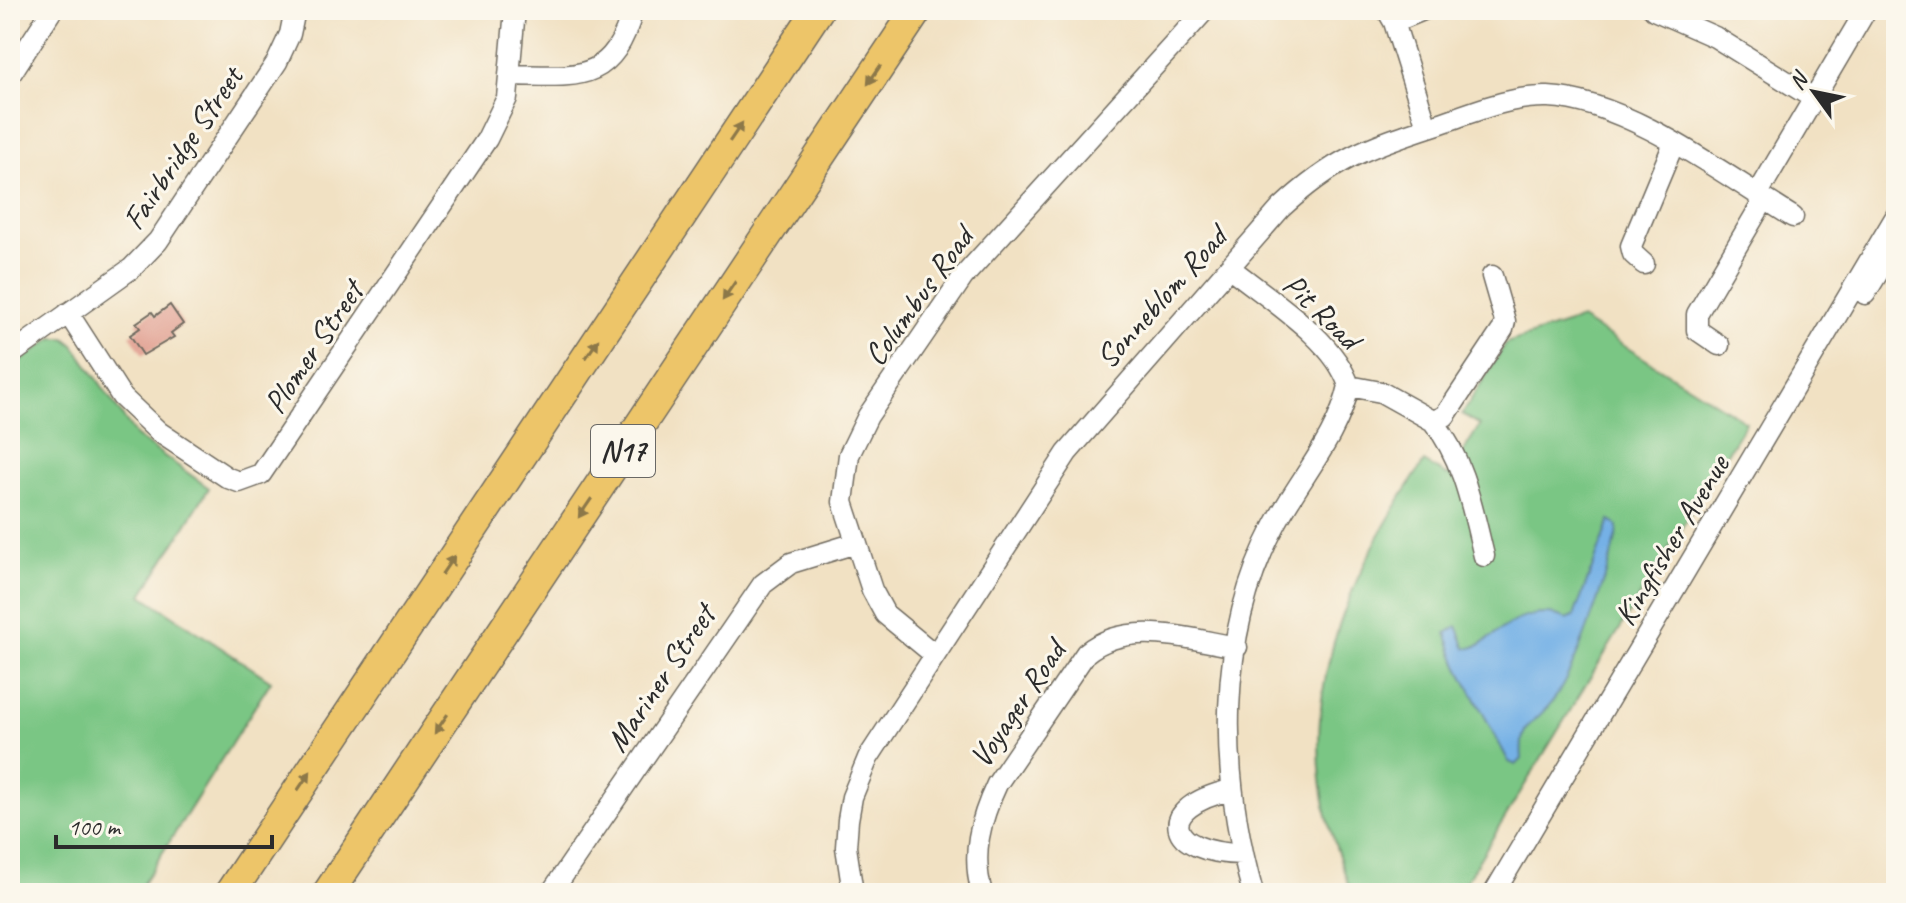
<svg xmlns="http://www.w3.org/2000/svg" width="1906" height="903" font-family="Caveat,sans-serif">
  <rect width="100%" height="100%" fill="#fbf7ec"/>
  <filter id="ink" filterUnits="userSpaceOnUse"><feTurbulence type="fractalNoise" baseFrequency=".0125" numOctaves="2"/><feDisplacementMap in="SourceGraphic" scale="16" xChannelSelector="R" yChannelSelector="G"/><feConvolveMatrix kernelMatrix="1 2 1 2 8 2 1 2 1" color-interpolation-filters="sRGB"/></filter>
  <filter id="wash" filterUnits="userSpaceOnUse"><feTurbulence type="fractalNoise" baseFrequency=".006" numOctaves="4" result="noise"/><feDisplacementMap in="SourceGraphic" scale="32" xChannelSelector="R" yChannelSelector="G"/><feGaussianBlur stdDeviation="1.8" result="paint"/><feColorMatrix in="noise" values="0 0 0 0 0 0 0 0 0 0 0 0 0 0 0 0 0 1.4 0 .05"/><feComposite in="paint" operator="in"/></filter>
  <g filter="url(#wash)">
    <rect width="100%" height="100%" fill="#f1e1c3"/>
    <path fill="#7ac684" stroke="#527858" stroke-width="2" d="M1581 319 1746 422 1459 893H1351C1343 866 1332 839 1326 811 1299 682 1354 566 1424 462L1448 476 1480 425 1462 414 1506 343Z
      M53 338H65L74 345 136 436 209 488 142 595 271 681 137 893H10V369Z"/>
    <path fill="#74b1e6" stroke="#506e88" stroke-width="2" d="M1610 521 1618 526 1617 536C1607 574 1575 675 1551 703 1532 727 1519 722 1522 759L1516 765 1509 762 1458 666 1446 633 1457 626 1466 648C1481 648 1488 638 1500 630 1521 615 1545 609 1567 619L1574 616Z"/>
    <g id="blocks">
      <path fill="#e19f90" d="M170 305 183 324 171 333 174 337 143 355 130 335 140 328 136 323 152 312 155 316Z"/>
    </g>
  </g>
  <g filter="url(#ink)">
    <use href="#blocks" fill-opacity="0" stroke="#706b60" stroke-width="2"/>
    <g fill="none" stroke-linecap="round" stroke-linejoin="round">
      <defs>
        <path id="minor" d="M1387 10 1394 22 1427 127
          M1654 10 1715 37 1813 98
          M1394 22 1423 10
          M10 75 52 10
          M512 75C576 76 612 85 633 10
          M1757 195 1866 10
          M1644 264 1633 254 1631 246 1674 143
          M1229 267C1267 298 1335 339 1349 386 1338 437 1299 479 1275 525 1215 637 1220 775 1253 893
          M1865 294 1896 243
          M68 313 122 397 159 432 228 478 239 482 261 474 487 139 507 98 515 10
          M1719 345 1697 330V314L1764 200
          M10 355 132 268 158 241 277 62 290 34 295 10
          M1349 386 1381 392 1433 421 1445 416 1503 329 1505 321 1492 276
          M1433 421C1464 460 1472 507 1484 556
          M935 655 885 614 872 590 843 502 849 455 868 416 963 277 1205 10
          M1231 790C1153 808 1166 853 1242 854
          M551 893 763 584 791 563 856 543
          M853 893 846 847 848 820 852 797 868 758 1067 453 1281 208C1334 159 1367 147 1435 125 1471 113 1509 96 1548 97 1627 100 1726 176 1793 217
          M982 893C971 854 980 820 997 784L1086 653C1128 619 1188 639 1237 647
          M1494 893 1896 216"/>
        <path id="highway" d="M230 893 818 10
          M328 893 917 10"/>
      </defs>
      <use href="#minor" stroke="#706b60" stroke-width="23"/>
      <use href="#highway" stroke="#706b60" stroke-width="33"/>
      <use href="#minor" stroke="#fff" stroke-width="20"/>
      <use href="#highway" stroke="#edc569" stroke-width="30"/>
    </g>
    <defs><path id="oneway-solid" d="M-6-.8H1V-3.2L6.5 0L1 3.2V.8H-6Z" transform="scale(2)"/></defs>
    <g fill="#8c784a">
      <use href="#oneway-solid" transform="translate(874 75) rotate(124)"/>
      <use href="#oneway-solid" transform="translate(736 132) rotate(-56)"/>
      <use href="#oneway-solid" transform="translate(729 291) rotate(124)"/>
      <use href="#oneway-solid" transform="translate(592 349) rotate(-56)"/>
      <use href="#oneway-solid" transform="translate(585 508) rotate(124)"/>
      <use href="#oneway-solid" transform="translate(448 565) rotate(-56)"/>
      <use href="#oneway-solid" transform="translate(441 724) rotate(124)"/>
      <use href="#oneway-solid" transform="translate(304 781) rotate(-56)"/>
    </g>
  </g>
  <g text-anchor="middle" stroke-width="6" stroke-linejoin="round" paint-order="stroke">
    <rect fill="#fbf7ec" stroke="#696865" stroke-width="2" x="591" y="425" width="64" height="52" rx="6"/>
    <g font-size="30" font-weight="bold" fill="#2b2b2b">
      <text x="623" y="461">N17</text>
    </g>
    <g font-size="32" fill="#2b2b2b" stroke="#fbf7ec">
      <text transform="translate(182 148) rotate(-56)" y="11">Fairbridge Street</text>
      <text transform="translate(918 296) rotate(-54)" y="11">Columbus Road</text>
      <text transform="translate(1161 297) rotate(-48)" y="11">Sonneblom Road</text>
      <text transform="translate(1322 311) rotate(44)" y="11">Pit Road</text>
      <text transform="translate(313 347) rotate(-56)" y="11">Plomer Street</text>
      <text transform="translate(1671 540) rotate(-59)" y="11">Kingfisher Avenue</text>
      <text transform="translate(660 678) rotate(-56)" y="11">Mariner Street</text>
      <text transform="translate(1017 704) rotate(-56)" y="11">Voyager Road</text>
    </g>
  </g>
  <rect width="1906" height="903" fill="none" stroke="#fbf7ec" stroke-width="40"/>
  <g transform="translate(1814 92) rotate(303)" stroke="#fbf7ec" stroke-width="6" paint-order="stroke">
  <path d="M0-6L14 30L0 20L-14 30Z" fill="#2b2b2b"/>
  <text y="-12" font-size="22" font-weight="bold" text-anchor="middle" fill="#2b2b2b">N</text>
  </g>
  <path d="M56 835v12h216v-12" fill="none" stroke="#2b2b2b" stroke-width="4"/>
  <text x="68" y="835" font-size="24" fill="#2b2b2b" stroke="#fbf7ec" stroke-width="6" paint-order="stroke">100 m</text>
</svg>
